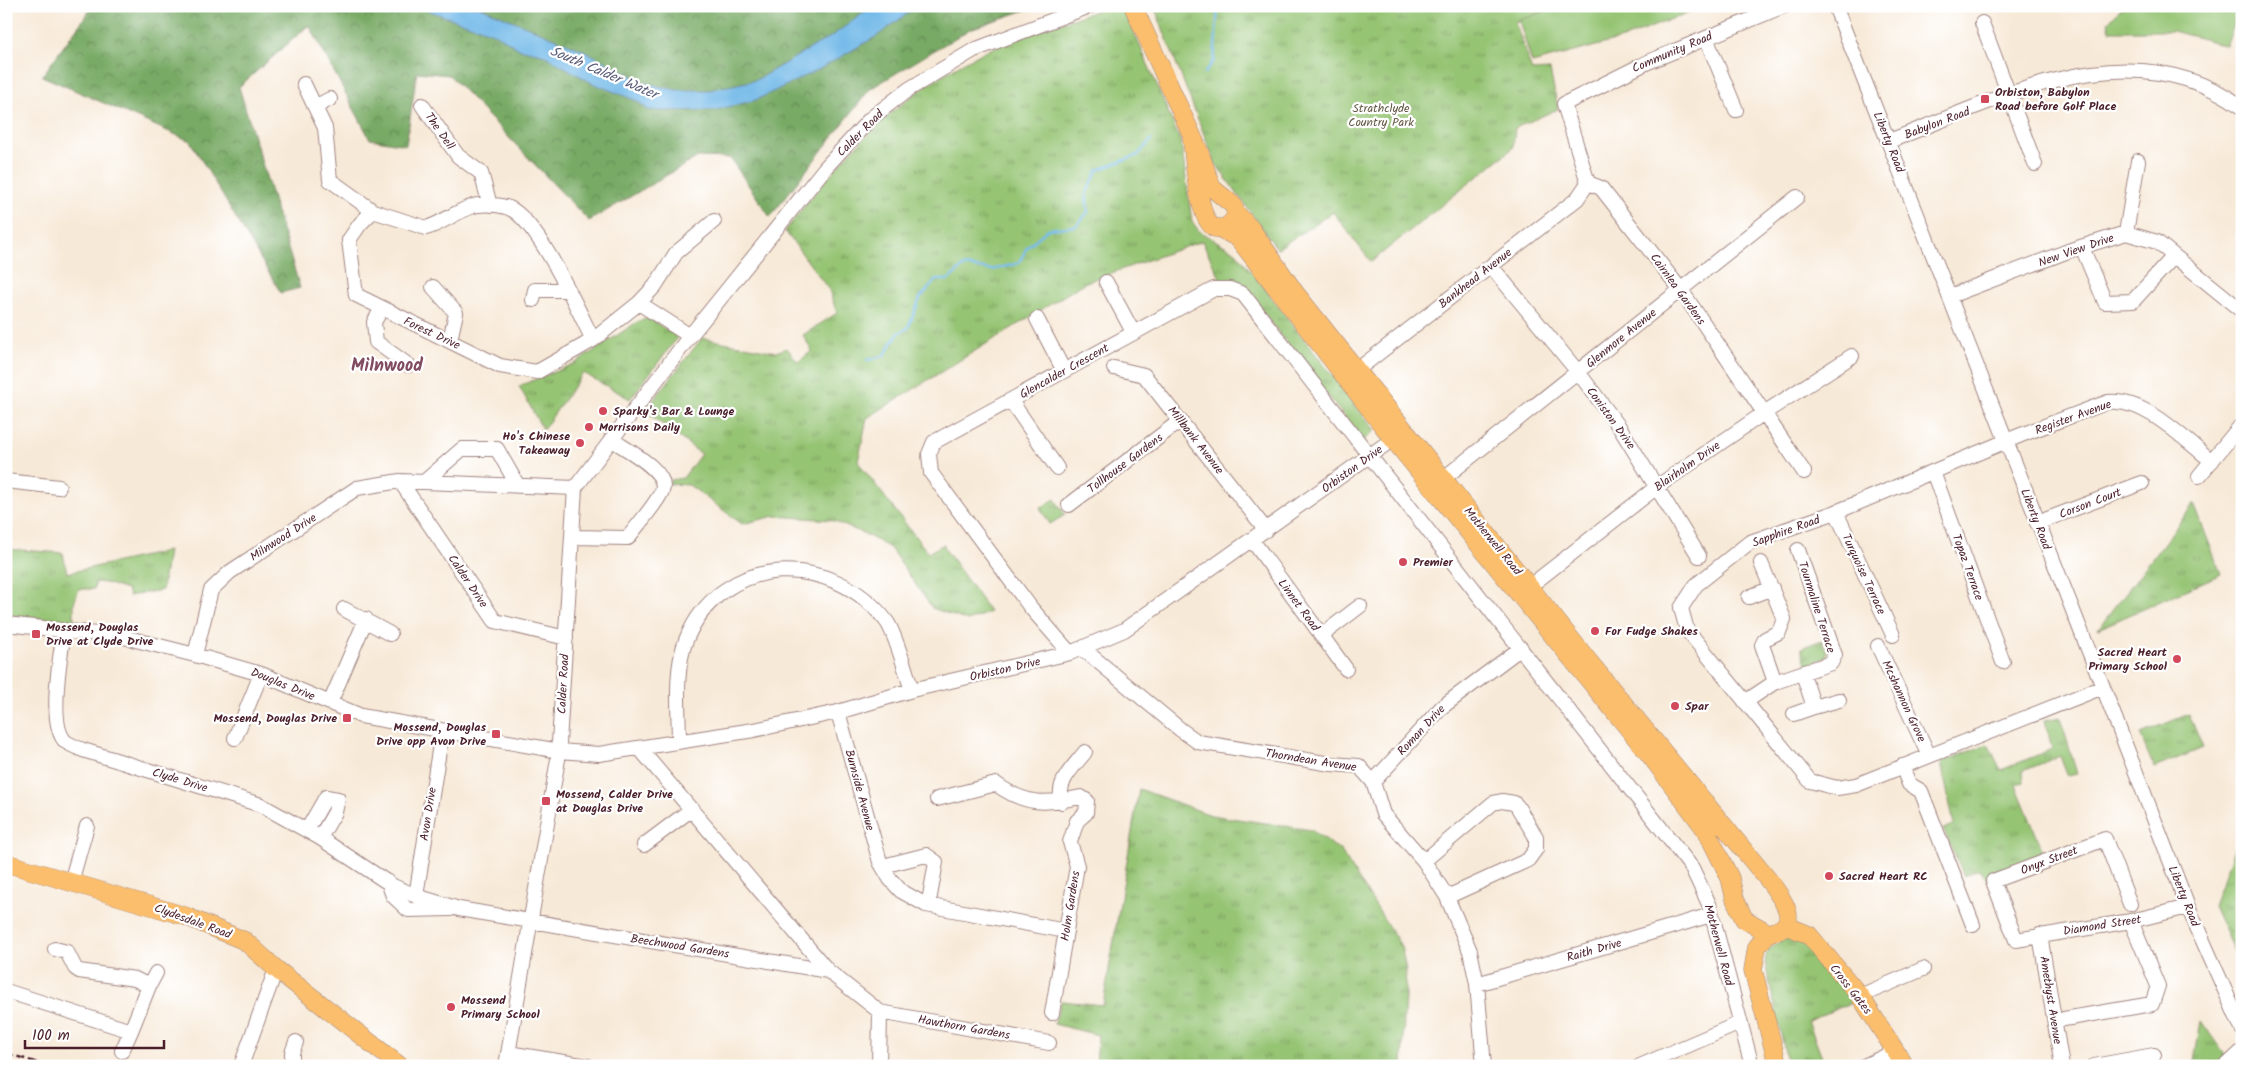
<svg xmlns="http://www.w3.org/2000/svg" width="2248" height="1072" font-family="Kalam,sans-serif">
  <defs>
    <pattern id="forest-crowns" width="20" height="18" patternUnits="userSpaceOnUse" patternTransform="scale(1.25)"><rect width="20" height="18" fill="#78aa65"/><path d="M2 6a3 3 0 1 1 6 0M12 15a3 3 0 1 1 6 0" fill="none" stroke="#648a53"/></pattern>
    <pattern id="park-tufts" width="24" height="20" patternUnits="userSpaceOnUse" patternTransform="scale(1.25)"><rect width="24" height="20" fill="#95c473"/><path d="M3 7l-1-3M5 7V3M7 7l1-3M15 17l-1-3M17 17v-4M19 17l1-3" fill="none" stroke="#7c9f5f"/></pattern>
  </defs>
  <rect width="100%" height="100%" fill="#fff"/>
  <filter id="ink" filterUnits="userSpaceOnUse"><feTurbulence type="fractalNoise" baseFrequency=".02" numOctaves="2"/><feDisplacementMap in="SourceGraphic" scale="10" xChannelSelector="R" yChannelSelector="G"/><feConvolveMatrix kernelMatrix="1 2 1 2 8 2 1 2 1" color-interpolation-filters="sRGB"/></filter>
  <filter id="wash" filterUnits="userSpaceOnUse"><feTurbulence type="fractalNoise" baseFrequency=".0096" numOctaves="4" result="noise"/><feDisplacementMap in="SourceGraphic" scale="20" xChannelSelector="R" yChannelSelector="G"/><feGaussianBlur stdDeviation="1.12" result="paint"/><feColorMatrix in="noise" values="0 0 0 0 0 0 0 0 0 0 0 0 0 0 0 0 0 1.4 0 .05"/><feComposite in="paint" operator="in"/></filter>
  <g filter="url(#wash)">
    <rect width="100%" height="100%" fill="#f7e9d7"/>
    <path fill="#95c473" stroke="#70724f" d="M1542 6H1704L1622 39 1532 63 1519 21Z
      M2123 6H2216L2239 14 2226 45 2173 31H2110L2108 22Z"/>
    <path fill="url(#forest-crowns)" stroke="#616448" d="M93 6H1037L970 29 870 89 770 217 730 158 698 157 589 221 449 75 417 72 406 145 370 139 309 25 239 87 300 288 281 293 190 141 42 76Z"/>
    <path fill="url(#park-tufts)" stroke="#70724f" d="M1109 6H1123L1181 142 1192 222 1200 232 1236 252 1375 430 1363 441 1241 284 1221 280 1202 241 1086 282 867 418 858 462 928 553 944 544 945 549 990 612 968 621 932 608 890 548 863 533 831 520 775 516 742 524 689 485 669 484 671 480 683 478 701 454 645 411 702 338 776 352 787 348 798 362 812 351 803 335 837 313 829 290 785 231C840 160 889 102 970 59 1013 36 1063 23 1109 6Z
      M1154 6H1559L1515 22 1532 71 1550 70 1558 109 1515 128 1513 148 1371 262 1333 212 1277 249 1215 163Z
      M648 318 678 337 630 399 583 373 543 430 519 386 574 364 637 322Z
      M1055 499 1065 515 1050 524 1040 508Z
      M2194 504 2221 574 2098 629 2183 518Z
      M6 549 63 553 67 573 168 551 162 590 129 596 127 590 106 583 96 582 94 589H79L74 603V622L6 615Z
      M1822 640 1827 652 1826 657 1807 666 1801 648Z
      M2189 714 2203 748 2154 768 2140 734Z
      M2060 717 2077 774 2068 776 2060 756 2023 771 2024 782 2016 785 2045 856 1988 881 1979 869 1964 876 1943 829 1954 825 1941 762 1988 744 2001 770 2052 749 2045 720Z
      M1139 789 1211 815 1311 830 1341 851 1401 946 1406 970 1402 1066H1096L1098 1035 1054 1024 1061 1001 1103 1005Z
      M2242 828V969L2213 906Z
      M1792 937 1803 939 1855 1001 1808 1021 1825 1066H1788L1765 963C1766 945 1777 943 1792 937Z
      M2201 1021 2227 1058 2219 1066H2193Z"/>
    <path fill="#70b8e8" stroke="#5d6c8a" d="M415 6H478L583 50 645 83 676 90H709L756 80 832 36 873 6H933L915 8 877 36 818 70 756 100 716 110 663 111 648 110 637 101 592 83 542 54 519 49 496 34Z"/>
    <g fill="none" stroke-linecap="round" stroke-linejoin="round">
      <path stroke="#70b8e8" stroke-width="2.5" d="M1205 73 1214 60 1218 6
        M867 360 884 356 898 333 908 328 920 298 936 280H948L964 266 992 270 1019 263 1027 247 1048 229 1076 226 1088 212 1086 194 1098 170 1138 155 1151 140"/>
    </g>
  </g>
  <g filter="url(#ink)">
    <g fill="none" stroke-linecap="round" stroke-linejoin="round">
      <defs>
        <path id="minor" d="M1835 6 2103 687 2188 907 2242 1029
          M1982 23 2035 164
          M1706 38 1736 110
          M304 84 325 128 330 180 373 211 426 228C442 224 462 207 478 205 488 204 500 205 509 208 538 220 578 310 593 340
          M422 105 458 156 481 173 490 205
          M315 107 330 99
          M1889 141C2001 99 2129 26 2242 107
          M1588 183 1601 188 1681 290 1804 472
          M1588 183 1564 104 1648 62 1784 6
          M373 211 360 224 349 240 356 295 500 366 537 372 593 340 639 303 655 286 676 253 714 221
          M2126 233 2138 161
          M2082 247 2105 302 2133 301 2174 256
          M1491 266 1578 372 1620 428 1699 556
          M1106 282 1133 332
          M433 287 456 313 450 340
          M1950 296 2071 250 2126 233 2157 242 2242 311
          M533 300 535 290H567
          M639 303 690 336
          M381 310 374 322 376 342 408 365
          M1037 319 1064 371
          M1114 368 1144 375 1266 530
          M1357 370 1577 199 1588 183
          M1011 401 1057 468
          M1933 472 2003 662
          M2199 476 2242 424
          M1444 478 1797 197
          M6 481 59 487
          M400 481 495 621 566 638
          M424 482 462 449H497L518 486
          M1069 505 1180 421
          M1836 512 1893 635
          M2037 523 2142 483
          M572 537 628 538C638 524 655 506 662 491 670 471 625 449 611 439
          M1252 540 1346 669
          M1761 563 1784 619 1779 632 1765 639 1762 645 1775 682
          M1530 586 1658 486 1764 413 1852 356
          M1749 597 1772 588
          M344 609 390 634
          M6 624 124 637 195 655 261 674 361 716 559 751 599 754 754 730 838 712 912 690 1070 653 1124 630 1393 439
          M64 631C61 653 47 726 66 742 71 745 78 748 83 750L261 805 320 838 393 886 416 896 459 909 828 971 880 1012 1049 1043
          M1322 635 1360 606
          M1878 646 1929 756
          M1083 649 1181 730 1198 742 1331 764 1359 766 1373 782 1383 814 1424 861 1447 897 1470 951 1477 984 1484 1066
          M1070 653 1031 608 931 473 929 454 934 442 1214 289H1230L1243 294 1692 868 1709 904 1752 1066
          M195 655 211 590 230 572 357 488 400 481 575 488
          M2103 687 1856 785 1837 788 1810 781 1687 630 1681 608 1696 585 1750 542 1836 512 2021 435 2108 402C2146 398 2183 439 2212 461
          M1745 702 1775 682 1831 663 1835 655 1798 550
          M330 703 366 619
          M1814 707 1839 700
          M838 712 880 862 890 879 901 891 926 905 1066 931
          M1794 714 1814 707 1803 674
          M235 738 261 674
          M679 742C679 710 674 671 686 640 722 552 833 551 887 622 896 635 906 673 912 690
          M640 749 828 971
          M1902 766 1909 784 1921 791 1973 925
          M1373 782 1442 707 1521 648
          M937 799 996 784C1026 806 1047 804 1081 797L1087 801 1086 813 1077 821 1070 842 1077 866 1052 1013
          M1062 802C1056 781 1073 768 1085 752
          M307 830 326 797 338 799 335 812 320 838
          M644 845 692 809
          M1424 861 1493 803 1502 801 1514 803 1517 806 1536 837V849L1528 860 1447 897
          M883 866 926 855 936 862 930 896 926 905
          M71 882 87 826
          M388 882 393 896 408 910 451 909
          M416 896 442 732
          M2130 904 2105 839 1993 881 2016 940 2131 921 2188 907
          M2040 935 2062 1066
          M1477 984 1711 915
          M149 986 156 973
          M6 991 131 1031 149 986 135 979 79 971 75 968 67 952 55 949
          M1860 996 1923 969
          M2064 1019 2152 1004 2158 986 2131 921
          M122 1051 131 1031
          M508 1053 588 1066
          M241 1066 276 969
          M292 1066V1053L296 1042
          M506 1066 558 759 575 488 690 336 825 168 871 118 909 89 974 50 1090 6
          M879 1066 880 1012
          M1640 1066 1740 1023
          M1864 1066 1896 1051
          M2094 1066 2154 1055
          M2226 1066 2242 1051"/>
        <path id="major" d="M1133 6 1199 151 1212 188 1233 205 1236 213 1234 220 1225 228H1215C1198 221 1194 158 1192 139
          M1221 229 1238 238 1393 439 1650 755 1706 830 1730 878 1735 899 1744 919 1768 933C1804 926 1783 900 1770 882L1586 658 1296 294 1251 229 1236 213
          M6 863 185 916 245 941 276 969 400 1066
          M1785 925 1809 935 1860 996 1905 1066
          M1768 933 1757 947 1753 970 1778 1066"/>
      </defs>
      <use href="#minor" stroke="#a08481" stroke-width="16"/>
      <use href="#major" stroke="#a08481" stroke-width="19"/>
      <use href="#minor" stroke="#fff" stroke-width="14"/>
      <use href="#major" stroke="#fabe6d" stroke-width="18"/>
      <path stroke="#4a1f2b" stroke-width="2.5" stroke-dasharray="8 4" stroke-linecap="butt" d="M6 1053 47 1066"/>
    </g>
  </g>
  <g fill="#d1495b" stroke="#fff" stroke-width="2">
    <rect x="1980" y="94" width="10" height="10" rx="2.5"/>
    <circle cx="603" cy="411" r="5"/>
    <circle cx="589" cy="427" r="5"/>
    <circle cx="580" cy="443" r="5"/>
    <circle cx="1403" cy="562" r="5"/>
    <circle cx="1595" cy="631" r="5"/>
    <rect x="31" y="629" width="10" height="10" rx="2.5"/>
    <circle cx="2177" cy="659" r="5"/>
    <circle cx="1675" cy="706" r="5"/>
    <rect x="342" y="713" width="10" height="10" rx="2.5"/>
    <rect x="491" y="729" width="10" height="10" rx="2.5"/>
    <rect x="541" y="796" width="10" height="10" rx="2.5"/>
    <circle cx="1829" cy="876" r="5"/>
    <circle cx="451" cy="1007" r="5"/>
  </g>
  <g text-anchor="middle" stroke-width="4.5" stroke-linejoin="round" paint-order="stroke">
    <g font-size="12" fill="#4a1f2b" stroke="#fff">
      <text transform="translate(1672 52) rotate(-23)" y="4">Community Road</text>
      <text transform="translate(1937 123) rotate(-21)" y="4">Babylon Road</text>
      <text transform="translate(440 131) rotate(55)" y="4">The Dell</text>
      <text transform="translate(860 133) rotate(-45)" y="4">Calder Road</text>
      <text transform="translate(1889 142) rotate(68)" y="4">Liberty Road</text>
      <text transform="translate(2076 250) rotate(-19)" y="4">New View Drive</text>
      <text transform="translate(1475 278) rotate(-38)" y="4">Bankhead Avenue</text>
      <text transform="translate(1678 289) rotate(54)" y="4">Cairnlea Gardens</text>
      <text transform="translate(432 333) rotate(25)" y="4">Forest Drive</text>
      <text transform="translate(1621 338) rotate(-39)" y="4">Glenmore Avenue</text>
      <text transform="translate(1064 371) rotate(-29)" y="4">Glencalder Crescent</text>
      <text transform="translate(2073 417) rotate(-20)" y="4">Register Avenue</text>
      <text transform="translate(1611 418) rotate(54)" y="4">Coniston Drive</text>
      <text transform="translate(1196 440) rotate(52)" y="4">Millbank Avenue</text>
      <text transform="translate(1125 463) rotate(-37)" y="4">Tollhouse Gardens</text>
      <text transform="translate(1687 466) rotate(-35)" y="4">Blairholm Drive</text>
      <text transform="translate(1352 469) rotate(-36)" y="4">Orbiston Drive</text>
      <text transform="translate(2090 503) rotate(-21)" y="4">Corson Court</text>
      <text transform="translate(2036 519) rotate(69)" y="4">Liberty Road</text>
      <text transform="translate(1786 531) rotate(-20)" y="4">Sapphire Road</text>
      <text transform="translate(283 537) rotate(-33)" y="4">Milnwood Drive</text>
      <text transform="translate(1493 541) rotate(51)" y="4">Motherwell Road</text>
      <text transform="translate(1968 567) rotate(70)" y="4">Topaz Terrace</text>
      <text transform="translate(1864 574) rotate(65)" y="4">Turquoise Terrace</text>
      <text transform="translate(468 581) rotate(56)" y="4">Calder Drive</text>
      <text transform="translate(1299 605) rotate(54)" y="4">Linnet Road</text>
      <text transform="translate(1817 607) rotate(72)" y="4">Tourmaline Terrace</text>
      <text transform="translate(1005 669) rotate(-13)" y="4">Orbiston Drive</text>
      <text transform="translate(283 684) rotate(22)" y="4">Douglas Drive</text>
      <text transform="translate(563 684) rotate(-87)" y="4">Calder Road</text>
      <text transform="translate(1904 701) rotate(65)" y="4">Mcshannon Grove</text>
      <text transform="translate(1421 730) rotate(-47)" y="4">Roman Drive</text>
      <text transform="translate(1311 760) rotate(9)" y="4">Thorndean Avenue</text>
      <text transform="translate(180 780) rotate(17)" y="4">Clyde Drive</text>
      <text transform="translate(860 790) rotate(75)" y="4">Burnside Avenue</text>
      <text transform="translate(428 814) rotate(-81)" y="4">Avon Drive</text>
      <text transform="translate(2049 860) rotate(-21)" y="4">Onyx Street</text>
      <text transform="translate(2184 896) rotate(68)" y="4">Liberty Road</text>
      <text transform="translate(1070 906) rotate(-81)" y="4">Holm Gardens</text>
      <text transform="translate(193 921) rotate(20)" y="4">Clydesdale Road</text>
      <text transform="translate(2102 925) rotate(-9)" y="4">Diamond Street</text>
      <text transform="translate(1719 945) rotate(75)" y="4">Motherwell Road</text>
      <text transform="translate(680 946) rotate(9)" y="4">Beechwood Gardens</text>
      <text transform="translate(1594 950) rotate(-16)" y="4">Raith Drive</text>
      <text transform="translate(1851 989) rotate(52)" y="4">Cross Gates</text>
      <text transform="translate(2051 1000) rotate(81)" y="4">Amethyst Avenue</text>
      <text transform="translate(964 1027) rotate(10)" y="4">Hawthorn Gardens</text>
    </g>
    <g font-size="12" font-weight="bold" fill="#4a1f2b" stroke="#fff" text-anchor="start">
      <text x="1995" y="96">Orbiston, Babylon<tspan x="1995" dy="14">Road before Golf Place</tspan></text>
      <text x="613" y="415">Sparky's Bar &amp; Lounge</text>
      <text x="599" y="431">Morrisons Daily</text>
      <text x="570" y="440" text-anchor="end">Ho's Chinese<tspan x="570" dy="14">Takeaway</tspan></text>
      <text x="1413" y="566">Premier</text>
      <text x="46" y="631">Mossend, Douglas<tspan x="46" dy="14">Drive at Clyde Drive</tspan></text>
      <text x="1605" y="635">For Fudge Shakes</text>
      <text x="2167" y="656" text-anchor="end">Sacred Heart<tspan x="2167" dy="14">Primary School</tspan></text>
      <text x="1685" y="710">Spar</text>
      <text x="337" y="722" text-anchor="end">Mossend, Douglas Drive</text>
      <text x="486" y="731" text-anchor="end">Mossend, Douglas<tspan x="486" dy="14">Drive opp Avon Drive</tspan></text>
      <text x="556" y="798">Mossend, Calder Drive<tspan x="556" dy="14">at Douglas Drive</tspan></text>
      <text x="1839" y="880">Sacred Heart RC</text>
      <text x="461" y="1004">Mossend<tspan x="461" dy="14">Primary School</tspan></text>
    </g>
    <g font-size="12" fill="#645944" stroke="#fff">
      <text x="1381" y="112">Strathclyde<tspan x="1381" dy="14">Country Park</tspan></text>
    </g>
    <g font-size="14" font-style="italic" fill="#595c77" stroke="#fff">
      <text transform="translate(604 72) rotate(23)" y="5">South Calder Water</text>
    </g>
    <g font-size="18" font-weight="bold" fill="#814c60" stroke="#fff">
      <text x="387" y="371">Milnwood</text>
    </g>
  </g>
  <rect width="2248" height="1072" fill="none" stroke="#fff" stroke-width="25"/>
  <path d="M25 1040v8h139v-8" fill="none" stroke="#4a1f2b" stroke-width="2.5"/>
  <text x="32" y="1040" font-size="15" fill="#4a1f2b" stroke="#ffffff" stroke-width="4" paint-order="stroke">100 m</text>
</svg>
